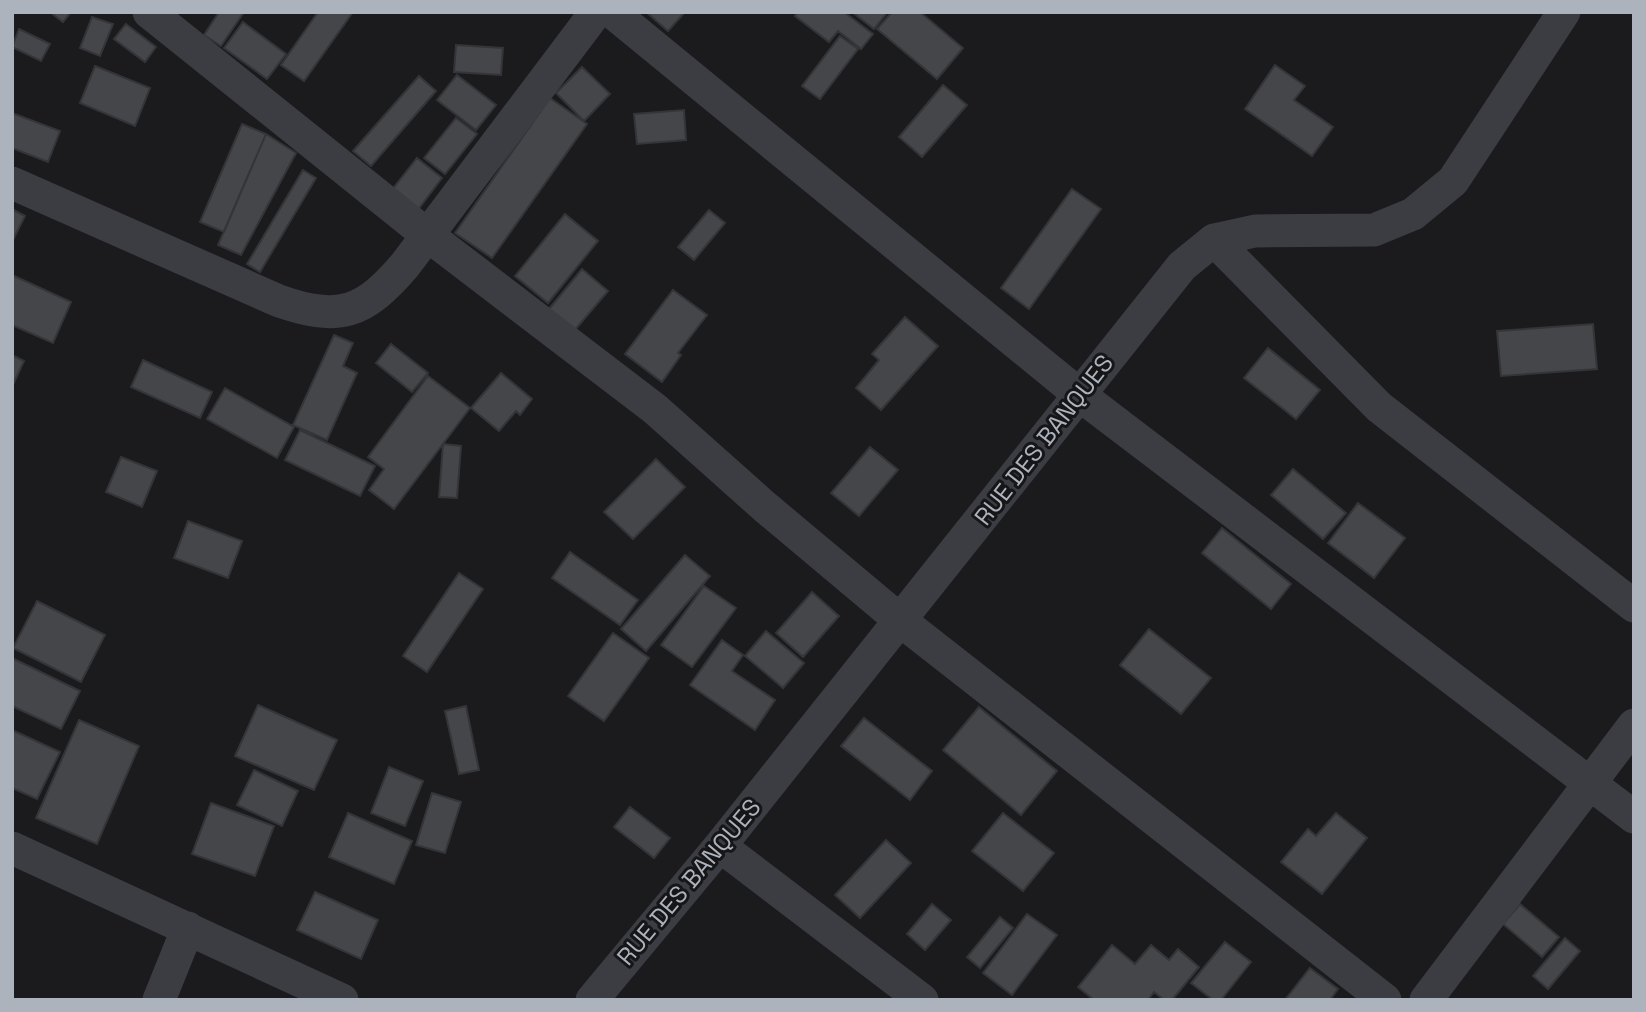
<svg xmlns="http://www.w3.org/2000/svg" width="1646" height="1012" font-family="'Space Grotesk',sans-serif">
  <rect width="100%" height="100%" fill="#1b1b1d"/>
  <path fill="#45464a" stroke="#343539" stroke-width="2" d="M50 12H71L63 22Z
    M219 12H244L221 46 204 35Z
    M318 12H353L304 81 281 65Z
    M646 12H685L668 31Z
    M798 12H844L873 34 861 49 838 31 829 42 795 16Z
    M852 12H884L886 14 874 29Z
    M892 12H920L963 48 937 79 877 29Z
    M92 17 113 24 100 56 80 48Z
    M243 22 286 54 267 79 224 48Z
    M126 24 156 47 145 62 114 39Z
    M19 29 50 44 41 61 12 47Z
    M840 36 858 49 820 99 802 86Z
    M456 45 503 48 501 75 454 72Z
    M1275 65 1305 86 1294 100 1333 127 1312 156 1245 109Z
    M95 66 150 88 135 126 80 103Z
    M582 67 610 94 584 121 556 93Z
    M457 75 496 105 476 130 437 100Z
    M419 76 436 91 371 166 353 151Z
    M943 85 967 105 922 157 899 137Z
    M550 98 587 124 492 258 455 233Z
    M684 110 686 140 637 144 634 114Z
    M12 113 60 131 48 162 12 148Z
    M456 118 477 134 445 174 424 158Z
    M242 124 266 134 224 232 200 222Z
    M266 134 296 153 241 255 218 245Z
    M417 158 442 178 417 211 391 191Z
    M303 170 316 178 260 272 247 264Z
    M1072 189 1101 209 1029 309 1001 288Z
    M12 209 25 216 12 242Z
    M709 210 725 223 694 260 678 247Z
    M565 214 598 241 548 303 515 276Z
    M582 269 608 291 574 331 549 309Z
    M12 275 71 302 53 343 12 325Z
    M673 290 707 315 678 353 681 355 662 382 625 354Z
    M905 317 938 346 881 410 856 388 879 360 872 354Z
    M1593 324 1597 369 1501 376 1497 331Z
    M334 335 353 343 343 366 357 373 327 440 293 425Z
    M391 344 428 373 412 392 376 363Z
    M1268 348 1320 390 1296 419 1244 378Z
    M12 355 24 361 12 387Z
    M143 360 212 392 200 418 131 387Z
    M501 373 532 399 520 415 516 411 499 431 471 408Z
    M428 376 470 408 394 509 369 490 384 469 368 457Z
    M225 388 294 427 277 458 207 419Z
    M300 430 375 466 360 496 285 460Z
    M443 444 461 446 457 498 439 497Z
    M870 447 898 470 859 516 831 493Z
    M121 457 157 471 142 507 106 492Z
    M656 459 685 487 633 539 604 512Z
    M1293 469 1346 513 1323 539 1271 495Z
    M1358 503 1405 538 1374 578 1328 543Z
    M188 521 242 541 228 578 174 558Z
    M1222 528 1291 584 1271 609 1202 553Z
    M570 552 638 600 620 625 552 578Z
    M685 555 710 576 646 651 621 629Z
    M459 573 483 589 427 672 403 656Z
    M704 586 736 608 692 667 661 645Z
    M812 592 839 616 803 657 776 633Z
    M37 601 105 635 81 682 13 648Z
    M1149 629 1211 678 1181 714 1120 665Z
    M766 631 804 663 783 688 745 656Z
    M613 633 649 658 604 721 568 696Z
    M722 640 743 655 732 671 775 700 755 730 690 685Z
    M12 658 80 691 61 729 12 706Z
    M258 705 337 740 314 790 235 756Z
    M466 706 479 770 459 774 445 711Z
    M979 707 1057 771 1021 815 943 750Z
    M864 718 932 771 910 800 841 746Z
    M79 720 139 746 97 844 36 818Z
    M12 730 60 752 37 799 12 788Z
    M389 767 423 781 405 826 371 813Z
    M254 770 298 791 282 826 237 805Z
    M432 793 461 802 445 853 416 845Z
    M211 803 274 826 255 876 192 854Z
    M630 807 670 838 654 858 614 827Z
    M348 813 412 841 394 884 329 857Z
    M1003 813 1054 853 1023 891 972 851Z
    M1336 813 1367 838 1322 894 1281 862 1308 829 1316 836Z
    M886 840 911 863 860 918 835 895Z
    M315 892 378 920 361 959 297 930Z
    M932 904 951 920 925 950 907 934Z
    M1520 904 1559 937 1542 957 1503 924Z
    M1027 914 1057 935 1012 995 983 973Z
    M1000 917 1013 928 980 968 967 957Z
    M1565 938 1580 951 1548 989 1533 976Z
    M1225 942 1251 962 1221 1000H1213L1191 983Z
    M1112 945 1135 964 1151 945 1169 960 1178 949 1199 967 1172 1000H1164L1154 992 1148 1000H1094L1078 987Z
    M1310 968 1338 989 1330 1000H1285Z"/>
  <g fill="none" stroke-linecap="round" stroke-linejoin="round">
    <path stroke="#3b3d43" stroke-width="33" d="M149 12 426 234 655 409 765 507 901 621 1385 1000
      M612 12 1081 396 1634 817
      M12 183 279 301C340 322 364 313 405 265L596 12
      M1214 240 1379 407 1634 606
      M720 846 922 1000
      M12 848 342 1000
      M159 1000 188 928
      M592 1000 720 846 1182 266 1214 240 1255 231 1374 230 1413 214 1453 181 1564 12
      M1426 1000 1634 725"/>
  </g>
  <g text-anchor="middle" stroke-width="6" stroke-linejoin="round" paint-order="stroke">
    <g font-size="24" fill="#adb3bd" stroke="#161618">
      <text transform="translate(1044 440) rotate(-52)" y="8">RUE DES BANQUES</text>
      <text transform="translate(689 882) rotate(-50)" y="8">RUE DES BANQUES</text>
    </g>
  </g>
  <rect width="1646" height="1012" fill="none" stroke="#adb3bd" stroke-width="28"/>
</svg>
